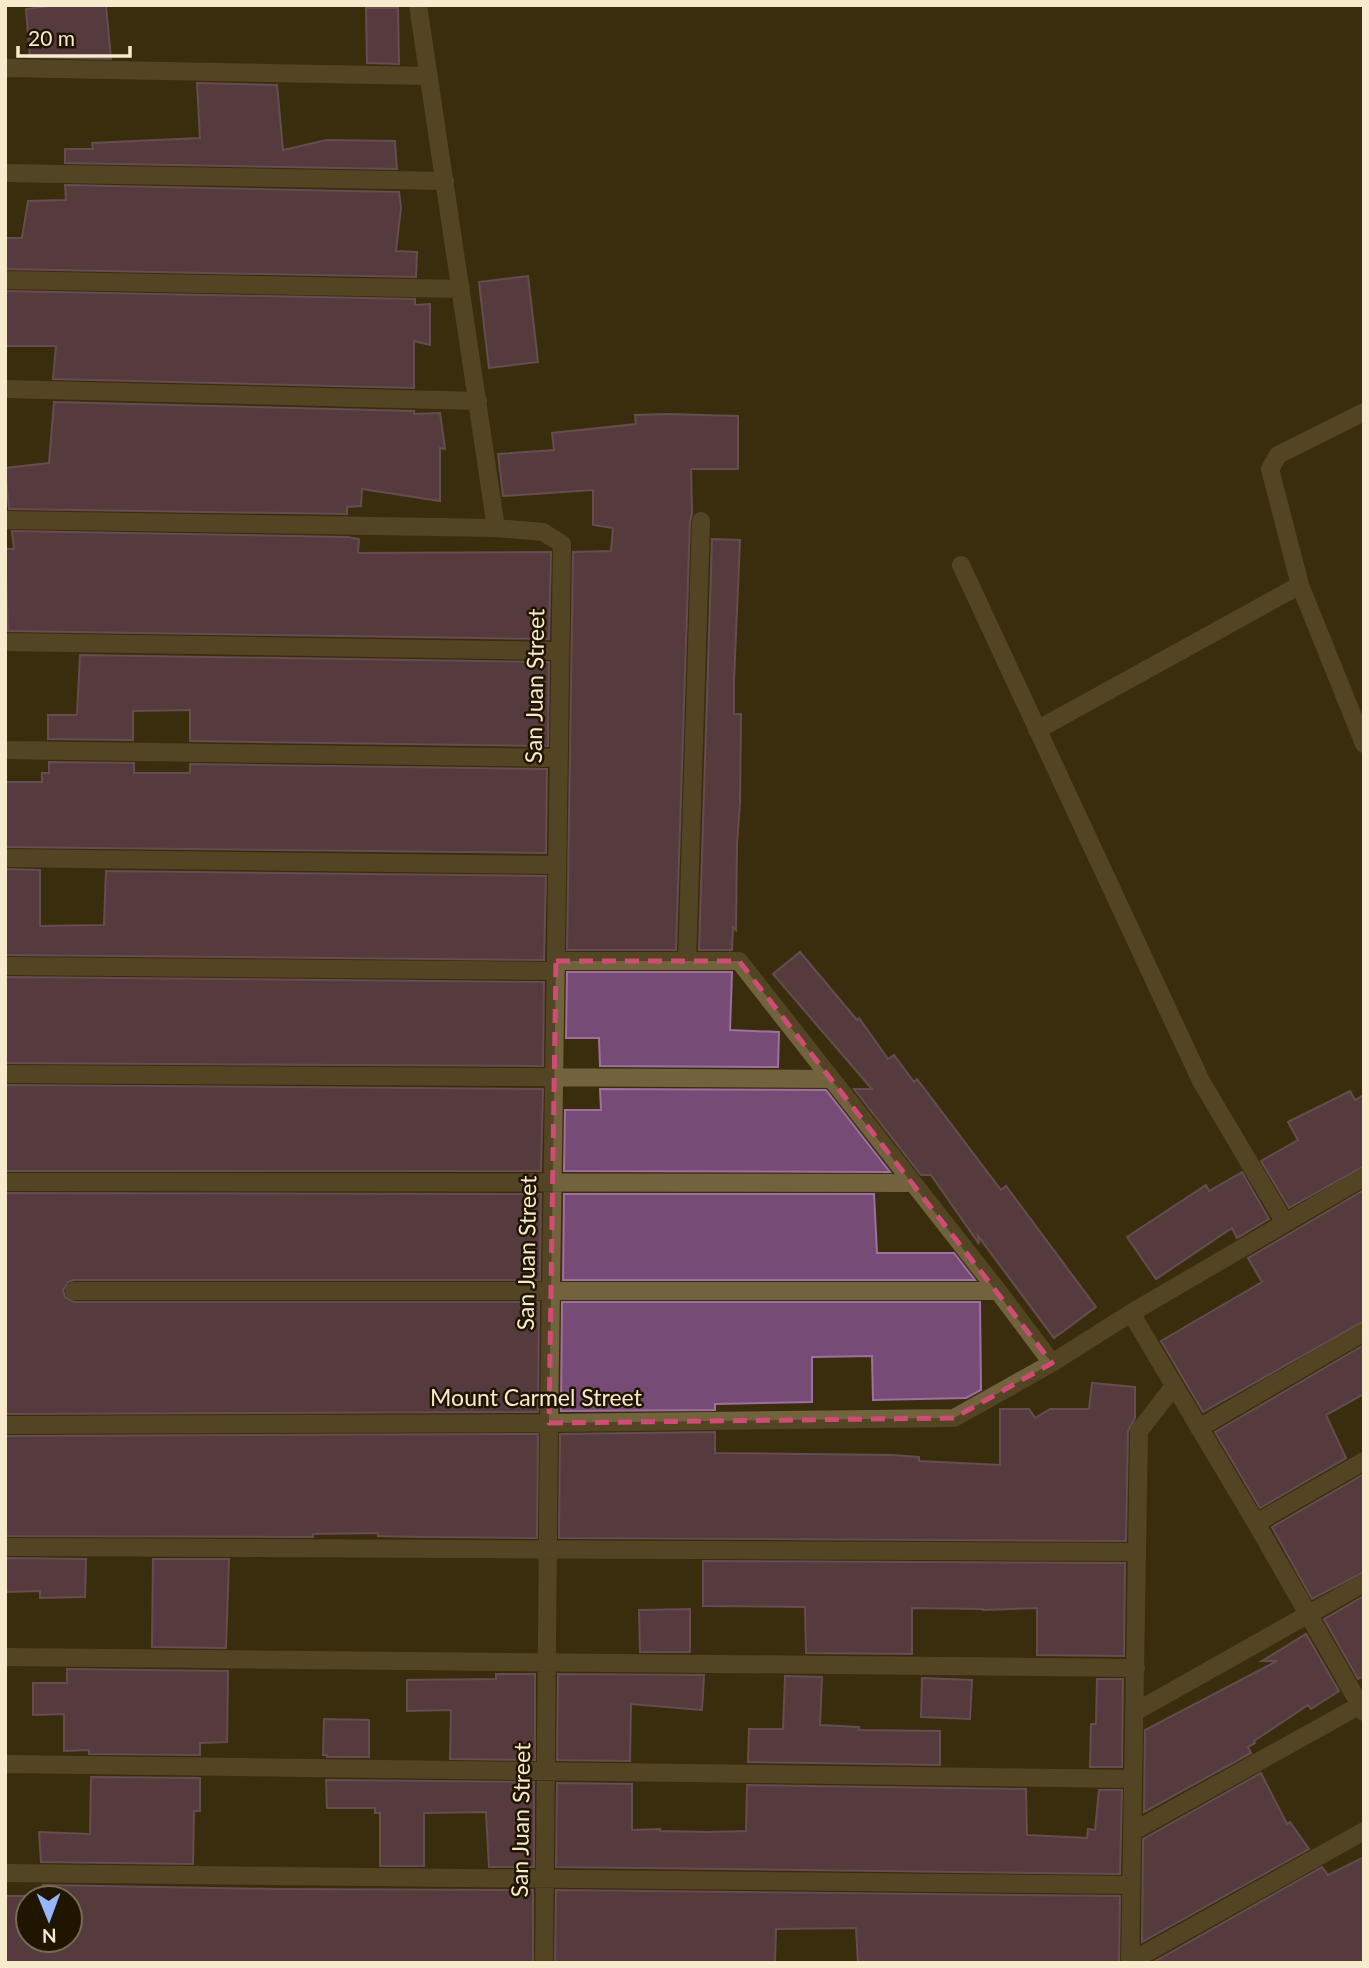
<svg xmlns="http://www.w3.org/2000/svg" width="1369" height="1968" font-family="Lato,sans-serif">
  <rect width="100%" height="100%" fill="#3a2d0e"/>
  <path fill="#764c76" stroke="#9d719e" stroke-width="2" fill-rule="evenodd" d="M58 5H106L111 59 30 57 26 9Z
    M366 8H398L399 64 367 63Z
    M197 83 277 85 283 150 327 140 395 141 397 169 65 163V149H93L92 143 200 138Z
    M65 185 399 192 401 208 396 251 417 252 416 277 5 269V238H22L28 201 66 200Z
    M528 276 538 362 489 368 479 282Z
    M5 291 415 299V305L430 304V345L414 341V388L53 379 56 346H5Z
    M54 402 414 411V414L440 413 445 449 440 448V501L362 489 361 506 347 507V514L9 509 5 468 49 463Z
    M668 414 738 416V469H691L692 514 690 521 676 950H567L573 552 611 551 613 528 593 525V490L503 496 498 454 554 450 552 433 636 424 635 415Z
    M12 531 347 537 359 539 358 553 551 552 549 639 8 631 5 549H14Z
    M712 539 740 540 734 680V714H741L740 802 737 844 736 930 733 927 732 950H699Z
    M80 655 549 662 548 746 190 741V710L133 711V740L48 739V715H77Z
    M49 762 134 763V773H190V764L547 769 546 853 5 847V782H42V773H49Z
    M5 869 40 870V926L104 925 106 871 546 876 544 960 5 955Z
    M800 952 857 1020 859 1018 888 1059 894 1055 914 1082 917 1079 1001 1190 1006 1186 1096 1307 1054 1338 978 1236 979 1244 931 1175H921L854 1089H872L773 974Z
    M732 972 730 1030 779 1032 778 1067 600 1066 599 1038H566L567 972Z
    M5 977 544 982 543 1066 5 1063Z
    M5 1085 543 1089 541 1171H5Z
    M600 1089 826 1090 890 1172 564 1171 565 1110H601Z
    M1350 1091 1355 1100 1364 1095V1166L1289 1208 1261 1161 1298 1140 1288 1122Z
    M1242 1172 1269 1219 1237 1238 1232 1228 1156 1279 1127 1237 1206 1185 1209 1191Z
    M1364 1190V1321L1203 1412 1161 1341 1262 1282 1248 1258Z
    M5 1193 541 1194 540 1280H74L68 1282 63 1290 65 1297 74 1302H539L538 1412 5 1414Z
    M564 1194H874L877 1253H954L975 1280H563Z
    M562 1302H980L981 1390 966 1398 873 1400 872 1356 812 1357V1402L715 1404V1410L561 1411Z
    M1364 1345V1394L1326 1415 1346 1458 1260 1508 1215 1432Z
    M1092 1383 1135 1387V1418L1128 1431 1126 1541 559 1538 560 1434 715 1432V1453L891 1455 919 1457V1461L1000 1465V1409H1029L1035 1418 1050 1409H1089Z
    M538 1434 537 1538 422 1537 378 1536V1533L313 1534V1537H297L5 1536V1436Z
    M1364 1474V1572L1312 1599 1272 1527Z
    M5 1558 86 1559 85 1597 40 1598V1591L5 1592Z
    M153 1559H229L226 1648 152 1647Z
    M703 1561 1125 1563 1124 1656 1037 1655V1608L983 1610V1609L912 1608V1654L806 1653 805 1607 703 1606Z
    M1364 1596V1676L1358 1679 1324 1619Z
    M690 1609V1652H640L639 1610Z
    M1306 1634 1339 1691 1311 1709 1308 1705 1254 1741 1255 1743 1248 1747 1251 1753 1144 1812 1145 1730 1277 1661H1262Z
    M67 1669 228 1671 227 1742 200 1743V1755L89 1754V1750L64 1751V1714L33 1715V1683H67Z
    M496 1674H535V1760L450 1759 451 1710 407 1711V1680L496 1679Z
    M558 1674 704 1675 702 1710 631 1704 630 1761 557 1760Z
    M785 1676 822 1677 820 1725 859 1727V1730L940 1731V1765L748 1762 749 1729H783Z
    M922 1678 972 1680 970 1719 921 1717Z
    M1097 1679H1123L1122 1767H1090L1091 1724H1096Z
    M324 1719 369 1720V1757H327V1755H323Z
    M1261 1773 1287 1824 1290 1822 1309 1849 1142 1942 1143 1839Z
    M91 1777 200 1778V1811H194L193 1864 41 1862 39 1832 90 1834Z
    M326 1780 534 1782V1867H489L486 1812 424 1813V1866H380V1813H375V1808H327Z
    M557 1783 632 1784V1830L660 1829V1831L707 1832 746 1831 747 1785 1026 1789 1027 1835 1087 1838 1088 1829 1095 1830 1099 1790H1122L1120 1874 556 1867Z
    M1364 1857V1963H1152L1322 1867 1328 1875Z
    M43 1885 276 1889 533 1890V1963H5V1896H39V1890H43ZM28 1898H70V1940H28Z
    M556 1890 1120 1896 1119 1963H858L856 1928 776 1929 775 1963H555Z"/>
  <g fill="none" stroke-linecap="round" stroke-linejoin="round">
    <path stroke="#72623d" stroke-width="18" d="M418 5 496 528
      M5 68 429 76
      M5 173 445 181
      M5 280 461 289
      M5 389 478 401
      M1364 412 1278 455 1270 469 1300 585 1364 744
      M5 520 496 528 543 532 562 544 549 1423 544 1963
      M961 565 1201 1081 1285 1223
      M5 642 560 651
      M1037 730 1300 585
      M5 750 559 758
      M5 858 557 865
      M556 961H739L998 1291 1052 1363
      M687 961 701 521
      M5 966 556 971
      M5 1074 831 1079
      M5 1182 913 1183
      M74 1291H998
      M1131 1313 1256 1523 1364 1712
      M5 1425 549 1423 954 1418 1052 1363 1131 1313 1364 1177
      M1199 1428 1364 1332
      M1256 1523 1364 1461
      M5 1547 1137 1552
      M5 1657 1136 1668
      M1135 1712 1364 1583
      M5 1764 1133 1779
      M1132 1832 1364 1703
      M5 1873 1131 1885
      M1130 1962 1364 1831
      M1130 1963 1139 1431 1174 1386"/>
  </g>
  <path d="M0 0H1369V1968H0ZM556 961H739L1052 1363 954 1418 549 1423Z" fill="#3a2d0e" fill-opacity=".55" fill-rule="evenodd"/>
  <path fill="none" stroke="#d04c77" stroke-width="5" stroke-dasharray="14 9" stroke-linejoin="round" d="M556 961H739L1052 1363 954 1418 549 1423Z"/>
  <g text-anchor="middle" stroke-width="5" stroke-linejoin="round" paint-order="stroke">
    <g font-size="23" fill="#f8eacc" stroke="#201600">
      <text transform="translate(535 686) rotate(-89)" y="8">San Juan Street</text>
      <text transform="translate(527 1253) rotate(-89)" y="8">San Juan Street</text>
      <text x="536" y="1406">Mount Carmel Street</text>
      <text transform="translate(521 1820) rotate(-89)" y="8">San Juan Street</text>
    </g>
  </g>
  <rect width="1369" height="1968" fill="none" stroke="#f8eacc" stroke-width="14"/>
  <g transform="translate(49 1919) rotate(179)"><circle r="33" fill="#201600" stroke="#766b52" stroke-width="2"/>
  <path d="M0-5L12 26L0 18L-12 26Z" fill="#97b6fd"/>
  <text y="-10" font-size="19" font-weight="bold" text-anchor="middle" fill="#f8eacc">N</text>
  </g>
  <path d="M18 46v10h112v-10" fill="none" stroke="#f8eacc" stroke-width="3.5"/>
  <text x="28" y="46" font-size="21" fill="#f8eacc" stroke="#201600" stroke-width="5" paint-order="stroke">20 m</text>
</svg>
